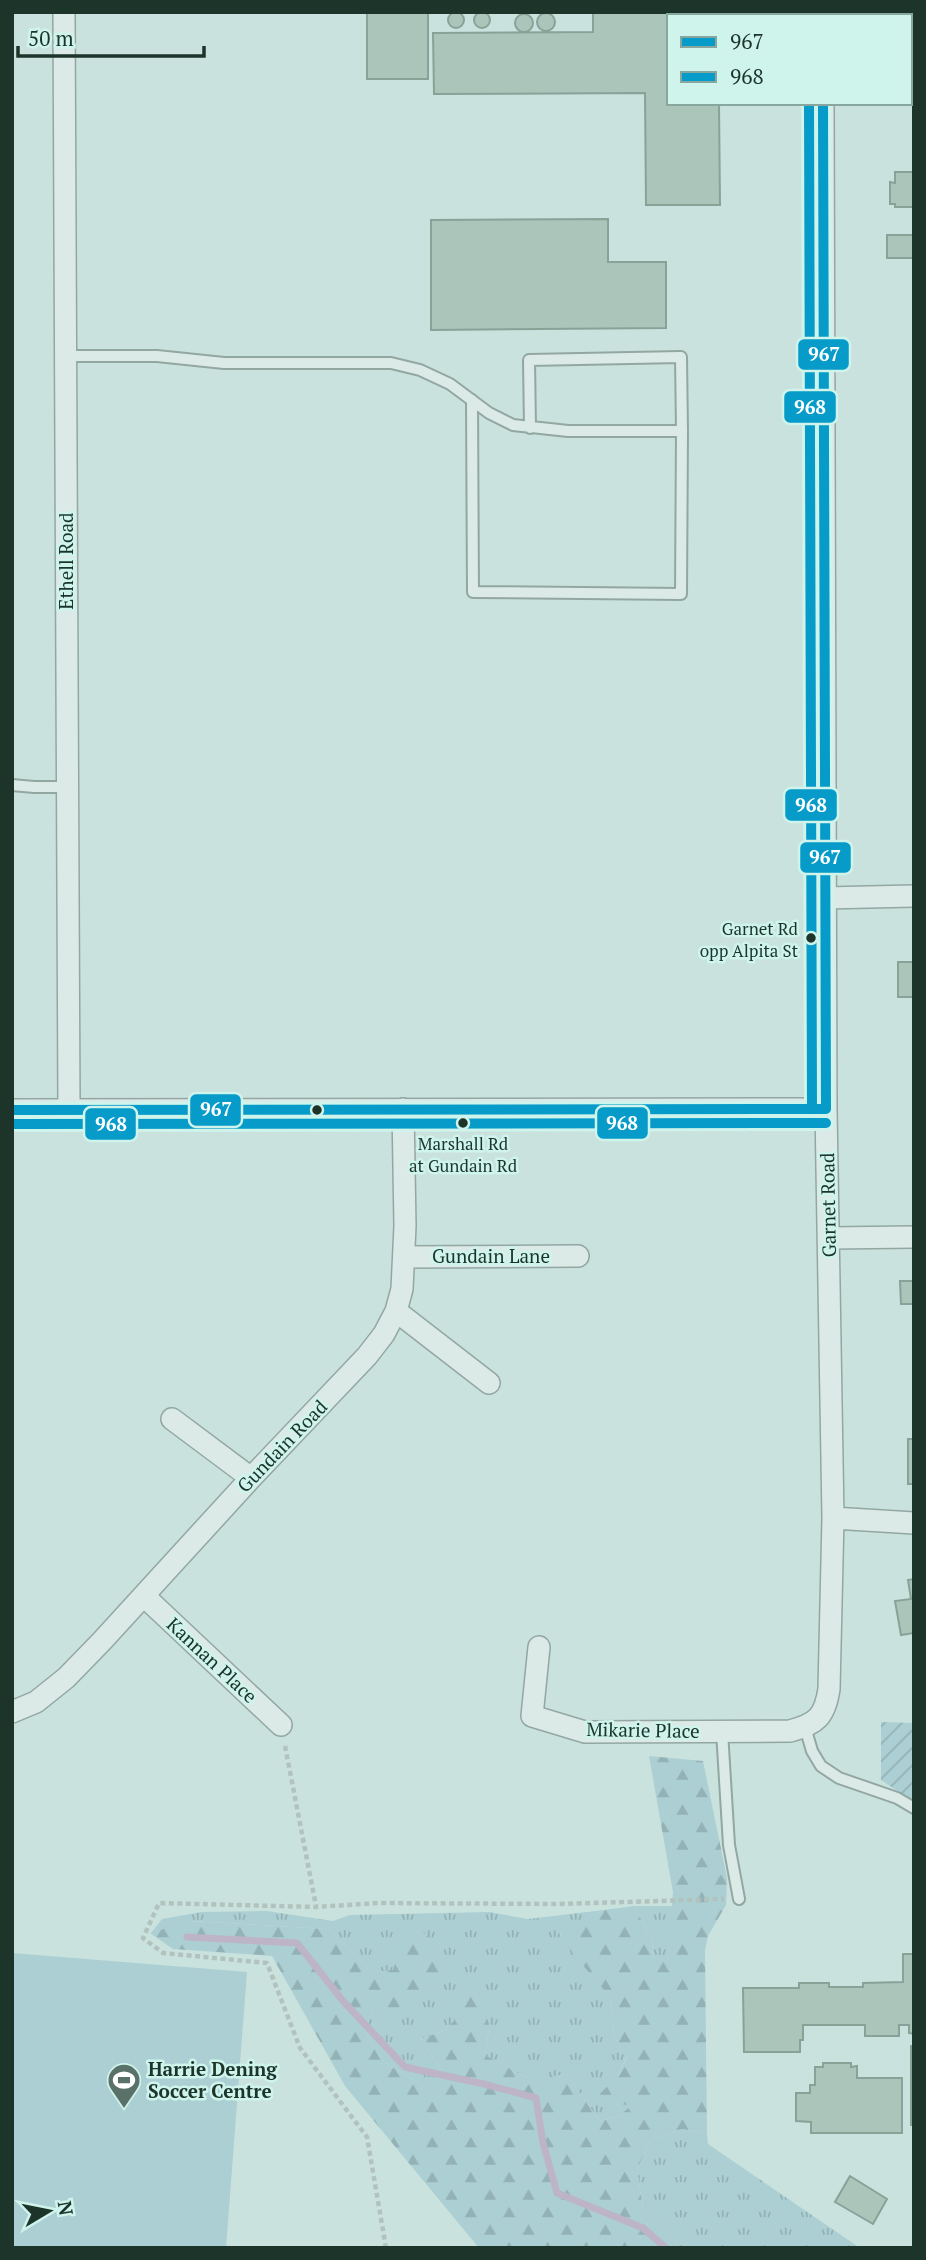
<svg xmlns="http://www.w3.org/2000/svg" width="926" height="2260" font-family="'PT Serif',serif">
  <defs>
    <pattern id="grass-tufts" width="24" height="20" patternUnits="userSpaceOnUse" patternTransform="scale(1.75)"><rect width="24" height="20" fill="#accfd3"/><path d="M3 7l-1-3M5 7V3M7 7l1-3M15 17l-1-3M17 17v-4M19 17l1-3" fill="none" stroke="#93b2b5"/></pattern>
    <pattern id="forest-firs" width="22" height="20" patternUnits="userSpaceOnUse" patternTransform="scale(1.75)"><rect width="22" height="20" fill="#accfd3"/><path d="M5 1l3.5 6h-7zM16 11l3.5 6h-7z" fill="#93b2b5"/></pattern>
    <pattern id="garden-furrows" width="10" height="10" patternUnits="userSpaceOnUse" patternTransform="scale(1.75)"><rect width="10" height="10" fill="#accfd3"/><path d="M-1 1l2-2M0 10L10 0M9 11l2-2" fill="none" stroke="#93b2b5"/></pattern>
  </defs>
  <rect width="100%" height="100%" fill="#cae2dd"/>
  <path fill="url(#grass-tufts)" d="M634 1906H673L667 1963 654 1958 652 1941Z
    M604 1910 559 1933 610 1997 614 2035 627 2056 618 2075 633 2105 619 2116 600 2121 566 2074 547 2078H527L485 2055 489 2029 454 2021 443 2031 421 2039 443 2072 450 2086H424L384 2062 364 2032 372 2010 413 1998 432 1988 402 1942 393 1971 371 1972 328 1929 191 1921 151 1933 162 1919 201 1912 267 1911 333 1921 350 1915 489 1912 528 1919Z
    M682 2129 707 2134 708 2144 860 2248H678L670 2232 643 2209 637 2169 651 2140Z"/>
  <path fill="url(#forest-firs)" d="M649 1756 703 1761 727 1878 726 1905 708 1936 705 1950 707 2134 682 2129 651 2140 637 2169 643 2209 670 2232 678 2248H479L345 2086 272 1956 173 1949 150 1933 190 1921 328 1929 371 1972 393 1970 402 1942 417 1926 449 1958 432 1988 390 2013 372 2010 364 2032 384 2062 424 2086H449L443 2072 421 2039 443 2031 454 2021 453 1993 476 1992 489 2029 485 2055 527 2078H547L566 2074 600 2121 619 2116 632 2105 612 2104 599 2095 618 2075 627 2057 614 2035 610 1997 574 1955 559 1932 604 1910 634 1906 652 1941 654 1958 667 1962 673 1892Z"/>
  <path fill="url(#garden-furrows)" d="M881 1722 914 1723V1802L881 1780Z"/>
  <path fill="#accfd3" d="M12 1953 247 1972 226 2248H12Z"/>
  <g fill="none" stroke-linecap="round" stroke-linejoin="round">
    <path stroke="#bdb5c7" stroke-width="7" d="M187 1937 297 1943 343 2001 405 2067 484 2084 536 2098 543 2143 557 2193 643 2228 666 2248"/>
  </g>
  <path fill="#abc5bb" stroke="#89a298" stroke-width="2" d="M448 20a8 8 0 1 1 16 0a8 8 0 1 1-16 0Z
    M474 20a8 8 0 1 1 16 0a8 8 0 1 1-16 0Z
    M367 12H428V79H367Z
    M593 12H719V16H669V103H719L720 205H646L645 93 434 94 433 33 593 32Z
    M909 12H914V27H910Z
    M537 22a9 9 0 1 1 18 0a9 9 0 1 1-18 0Z
    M515 23a9 9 0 1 1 18 0a9 9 0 1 1-18 0Z
    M913 147 914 207H895V204H890V182L895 183V172H913Z
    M608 219V262H666V328L431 330V220Z
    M887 235H914V258H887Z
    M898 962H914V997H898Z
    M900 1281H914V1304H901Z
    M908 1439H914V1484H908Z
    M914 1579V1633L901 1635 895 1601 911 1599 908 1580Z
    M903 1954H914V2034L909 2033V2025H899V2036H865V2025H803V2040H800V2052H744L743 1988H799V1983H829V1987H863V1983L903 1982Z
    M911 2046H914V2125H911Z
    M823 2063H851V2067L857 2066V2078H902V2133H811V2122L796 2121V2093H810V2085H815V2067H823Z
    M850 2176 887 2199 873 2224 835 2202Z"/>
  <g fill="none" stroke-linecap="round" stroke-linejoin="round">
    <defs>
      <path id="service" d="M65 356H157L224 363H391L420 370 450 384 489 413 513 425 568 431H682L681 594 473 592 472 400
        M530 428 529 360 681 357 682 431
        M12 785 34 787H67
        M805 1727 812 1751 821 1766 839 1778 897 1798 914 1808
        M722 1731 729 1845 739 1899"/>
      <path id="minor" d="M64 12 69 1109
        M823 16V12
        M910 93H914
        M824 898 914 896
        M12 1110 826 1109
        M829 1238 914 1237
        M404 1257 578 1256
        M396 1311 489 1383
        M172 1419 251 1478
        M833 1518 914 1523
        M144 1596 281 1725
        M539 1647 532 1716 585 1732 790 1731C817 1724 825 1716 829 1689L833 1518 826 1109 823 103
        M12 1712 36 1702 66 1678 102 1641 251 1478 367 1356 384 1334 396 1311 402 1289 405 1226 403 1109"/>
    </defs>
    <use href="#service" stroke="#93a7a1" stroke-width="14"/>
    <use href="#minor" stroke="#93a7a1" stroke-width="24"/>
    <path stroke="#b2c3be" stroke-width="4.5" stroke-dasharray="5 3.5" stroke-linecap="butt" d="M285 1746 316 1906
      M386 2248 367 2137 300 2048 267 1963 163 1953 143 1938 159 1903 316 1907 378 1903 558 1904 724 1899"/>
    <use href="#service" stroke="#dbeae7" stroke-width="10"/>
    <use href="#minor" stroke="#dbeae7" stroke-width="21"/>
    <defs>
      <path id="bus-1" d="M823 103 826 1109
        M12 1110 826 1109"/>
      <path id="bus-2" d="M809 103 812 1109
        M12 1124 826 1123"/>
    </defs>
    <use href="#bus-1" stroke="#cef4ec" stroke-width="16"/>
    <use href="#bus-2" stroke="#cef4ec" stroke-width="16"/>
    <use href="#bus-1" stroke="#069bc8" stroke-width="10"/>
    <use href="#bus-2" stroke="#069bc8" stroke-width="10"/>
  </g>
  <defs>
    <symbol id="stadium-pin" viewBox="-11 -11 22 30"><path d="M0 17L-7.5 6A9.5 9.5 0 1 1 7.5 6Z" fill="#597169" stroke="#cef4ec"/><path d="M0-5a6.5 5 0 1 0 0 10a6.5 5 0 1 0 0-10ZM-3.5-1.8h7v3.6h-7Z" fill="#fff"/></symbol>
  </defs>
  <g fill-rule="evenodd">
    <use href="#stadium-pin" x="105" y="2061" width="38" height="52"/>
  </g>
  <g fill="#1c342a" stroke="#cef4ec" stroke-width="2.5">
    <circle cx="811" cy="938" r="6"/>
    <circle cx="317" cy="1110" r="6"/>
    <circle cx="463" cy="1123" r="6"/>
  </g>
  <g text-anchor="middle" stroke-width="5" stroke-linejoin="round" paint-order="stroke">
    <g font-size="17" fill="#1c342a" stroke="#cef4ec" text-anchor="end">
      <text x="798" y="935">Garnet Rd<tspan x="798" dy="22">opp Alpita St</tspan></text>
      <text x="463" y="1150" text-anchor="middle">Marshall Rd<tspan x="463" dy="22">at Gundain Rd</tspan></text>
    </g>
    <g font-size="19" fill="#1c342a" stroke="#cef4ec">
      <text transform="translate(66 561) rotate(-90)" y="7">Ethell Road</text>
      <text transform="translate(828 1205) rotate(-91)" y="7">Garnet Road</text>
      <text x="491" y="1263">Gundain Lane</text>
      <text transform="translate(282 1446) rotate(-46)" y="7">Gundain Road</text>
      <text transform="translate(212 1660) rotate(43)" y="7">Kannan Place</text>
      <text transform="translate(643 1730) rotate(1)" y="7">Mikarie Place</text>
    </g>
    <g font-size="19" font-weight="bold" fill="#1c342a" stroke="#cef4ec" text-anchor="start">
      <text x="148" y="2076">Harrie Dening<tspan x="148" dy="22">Soccer Centre</tspan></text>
    </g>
  </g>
  <g stroke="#cef4ec" stroke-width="2.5">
    <rect x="797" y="338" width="53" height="33" rx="7" fill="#069bc8"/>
    <rect x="783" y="390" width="54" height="34" rx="7" fill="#069bc8"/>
    <rect x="784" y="788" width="54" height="34" rx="7" fill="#069bc8"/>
    <rect x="799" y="841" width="53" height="33" rx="7" fill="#069bc8"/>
    <rect x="189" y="1093" width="53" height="34" rx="7" fill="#069bc8"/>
    <rect x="596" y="1106" width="53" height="34" rx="7" fill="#069bc8"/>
    <rect x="84" y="1107" width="53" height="34" rx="7" fill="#069bc8"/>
  </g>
  <g font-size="19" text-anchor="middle" font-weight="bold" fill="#fff">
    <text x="824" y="361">967</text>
    <text x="810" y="414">968</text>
    <text x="811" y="812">968</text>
    <text x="825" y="864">967</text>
    <text x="216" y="1116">967</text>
    <text x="622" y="1130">968</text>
    <text x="111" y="1131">968</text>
  </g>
  <rect width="926" height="2260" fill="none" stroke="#1c342a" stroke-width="28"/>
  <rect x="667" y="14" width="245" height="91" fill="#cef4ec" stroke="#87a79e" stroke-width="2"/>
  <rect x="681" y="37" width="35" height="10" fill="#069bc8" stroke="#87a79e" stroke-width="2"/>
  <text x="730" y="49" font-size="21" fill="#1c342a">967</text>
  <rect x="681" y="72" width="35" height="10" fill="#069bc8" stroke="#87a79e" stroke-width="2"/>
  <text x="730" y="84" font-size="21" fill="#1c342a">968</text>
  <g transform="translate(49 2211) rotate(80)" stroke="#cef4ec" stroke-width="5" paint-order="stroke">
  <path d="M0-5L12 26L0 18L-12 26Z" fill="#1c342a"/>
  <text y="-10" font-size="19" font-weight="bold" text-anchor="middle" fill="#1c342a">N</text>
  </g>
  <path d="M18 46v10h186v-10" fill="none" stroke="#1c342a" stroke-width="3.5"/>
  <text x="28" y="46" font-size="21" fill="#1c342a" stroke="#cef4ec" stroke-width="5" paint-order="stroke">50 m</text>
</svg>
